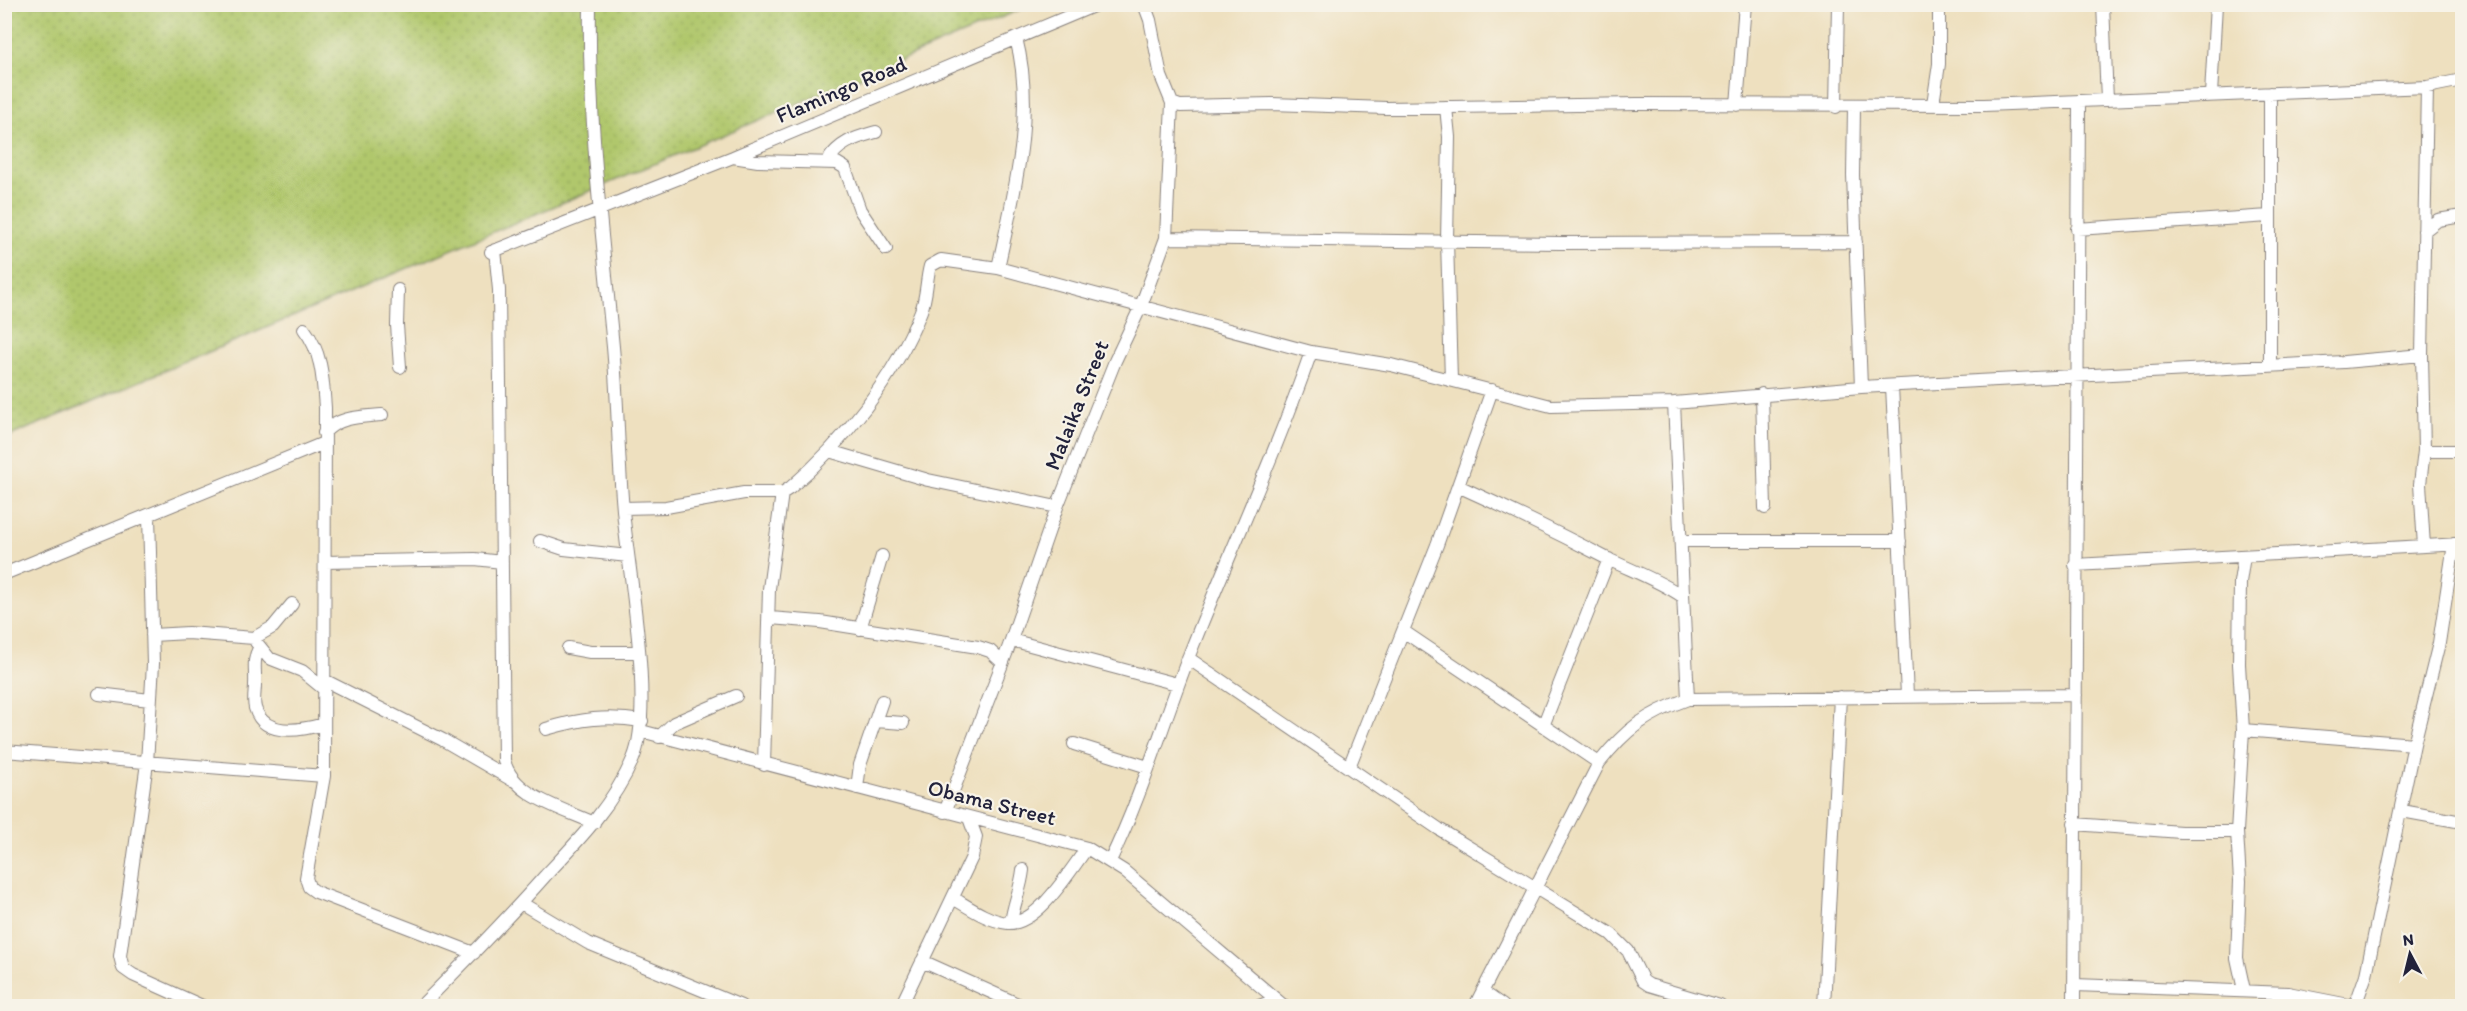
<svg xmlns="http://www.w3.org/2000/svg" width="2467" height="1011" font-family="Itim,sans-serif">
  <defs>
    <pattern id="green-dots" width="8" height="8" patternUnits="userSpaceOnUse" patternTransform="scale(1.5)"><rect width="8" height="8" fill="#b0c76c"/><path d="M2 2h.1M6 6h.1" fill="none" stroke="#97ab5e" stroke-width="1.8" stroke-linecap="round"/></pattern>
  </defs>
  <rect width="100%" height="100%" fill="#f7f3e8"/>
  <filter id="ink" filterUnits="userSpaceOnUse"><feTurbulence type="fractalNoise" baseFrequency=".0167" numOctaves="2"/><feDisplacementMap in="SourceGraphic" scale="12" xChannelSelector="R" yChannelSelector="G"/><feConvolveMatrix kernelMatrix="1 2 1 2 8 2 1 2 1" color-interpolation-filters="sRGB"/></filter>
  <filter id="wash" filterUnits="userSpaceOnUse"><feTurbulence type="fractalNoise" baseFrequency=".008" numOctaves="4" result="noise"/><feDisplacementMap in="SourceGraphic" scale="24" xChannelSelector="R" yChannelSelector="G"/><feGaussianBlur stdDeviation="1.35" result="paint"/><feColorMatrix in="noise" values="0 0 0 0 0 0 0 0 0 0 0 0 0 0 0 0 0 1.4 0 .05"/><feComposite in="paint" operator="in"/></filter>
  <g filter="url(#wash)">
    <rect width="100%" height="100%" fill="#eee0bf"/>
    <path fill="url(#green-dots)" stroke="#697454" stroke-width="1.5" d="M5 5H1031L5 438Z"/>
  </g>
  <g filter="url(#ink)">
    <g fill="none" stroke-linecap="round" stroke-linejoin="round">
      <defs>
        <path id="minor" d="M2103 4 2107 100
          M2270 93V365
          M2211 95 2216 4
          M1172 103 1180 106 1272 104 1386 108 1637 104 1984 105 2427 87 2462 80
          M1933 104 1939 64V4
          M1737 105 1745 4
          M1446 107 1449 137 1447 240 1451 380
          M1836 107 1838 4
          M1854 107 1853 175 1861 387
          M733 157 758 161 837 163 845 168 860 210 886 249
          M827 162C839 142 855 138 876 132
          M2077 229 2269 216
          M2424 231 2438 220 2462 216
          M1166 238 1561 243 1856 242
          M495 250 499 290 504 760C512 796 564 809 594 823
          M491 252 733 157 1098 4
          M998 268C1014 192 1036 114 1016 38
          M398 290 397 325 400 367
          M304 329C322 352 323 379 325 408L324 776 306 878 309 887 316 892 474 953
          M1892 386 1907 695
          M1762 394 1765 508
          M1674 403 1688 699
          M324 433C338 416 362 417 382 415
          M829 451 928 480 1057 507
          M2424 451H2462
          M1458 486C1509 509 1558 533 1608 559 1633 571 1658 580 1682 596
          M623 508 666 507 744 493H782L790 488C843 443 895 377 921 311 927 296 926 281 930 266L941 260 998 268 1311 352 1391 365 1551 406 1674 403 1861 387 2344 362 2422 355
          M149 516 153 664 147 763 120 956 123 968 133 975 202 1006
          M540 541 564 549 628 556
          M1682 541H1900
          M2424 546 2420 484 2424 451 2422 355 2427 87
          M2244 556 2240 582 2239 664 2243 730 2237 832 2240 881 2237 958 2244 990
          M325 562 475 559 502 562
          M2075 565 2461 544
          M4 574 324 443
          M770 618 820 622 978 647 990 651 1002 662
          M860 629 882 556
          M1403 631 1599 763
          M152 635 188 633 254 638 273 627 292 604
          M1011 640 1177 684
          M256 642 269 658 302 671 324 689
          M259 648C252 661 256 671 255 685 255 692 253 700 255 708 264 738 303 730 324 724
          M568 648 590 652H638
          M1188 658 1439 829 1611 934 1628 951 1643 981 1649 985 1720 1006
          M324 680 443 740 512 780
          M99 694 150 700
          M876 721 903 723
          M1543 726 1609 559
          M546 729C580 719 607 715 642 721
          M2243 730 2414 744
          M641 731 1087 848 1124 871 1284 1006
          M659 737 674 723 736 696
          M1074 744 1148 767
          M4 751 324 776
          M764 765 769 589 782 493
          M1349 767 1437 545 1492 390
          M857 788 860 765 882 701
          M2402 811 2462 822
          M945 812 1009 646 1057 507 1115 361 1141 306 1166 238 1172 103 1161 76 1150 20 1144 4
          M2074 824 2181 832H2237
          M1110 861C1143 793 1164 719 1192 648 1231 549 1276 453 1311 352
          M953 898C970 908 988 921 1008 923 1038 925 1071 869 1087 848
          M521 903 588 943 741 1006
          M1011 923C1013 905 1021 889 1023 870
          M922 961 1022 1006
          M2075 985 2288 993 2354 1006
          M1483 992 1503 1006
          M421 1006C463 964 505 921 545 876 579 840 613 805 633 759 655 709 628 570 623 510 618 456 618 401 613 347 602 233 588 119 590 4
          M901 1006 972 857 976 837 969 818
          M1259 1006 1275 1000
          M1475 1006 1599 763C1626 729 1646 714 1688 699L2076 695
          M1824 1006 1840 697
          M2074 1006 2079 103
          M2355 1006 2366 975 2414 744 2439 643 2454 544"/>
      </defs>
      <use href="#minor" stroke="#88817d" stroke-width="14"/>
      <use href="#minor" stroke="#fff" stroke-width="12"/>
    </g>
  </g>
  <g text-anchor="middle" stroke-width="4.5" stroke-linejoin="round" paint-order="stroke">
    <g font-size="22" fill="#22223b" stroke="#f7f3e8">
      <text transform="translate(841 89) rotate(-23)" y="8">Flamingo Road</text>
      <text transform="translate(1076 405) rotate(-68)" y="8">Malaika Street</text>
      <text transform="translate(992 802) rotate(14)" y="8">Obama Street</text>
    </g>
  </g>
  <rect width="2467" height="1011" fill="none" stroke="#f7f3e8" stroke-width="24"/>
  <g transform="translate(2410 954) rotate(353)" stroke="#f7f3e8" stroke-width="4.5" paint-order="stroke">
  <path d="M0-4.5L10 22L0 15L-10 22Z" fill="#22223b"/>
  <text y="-9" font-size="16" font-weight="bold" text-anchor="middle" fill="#22223b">N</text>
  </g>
</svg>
